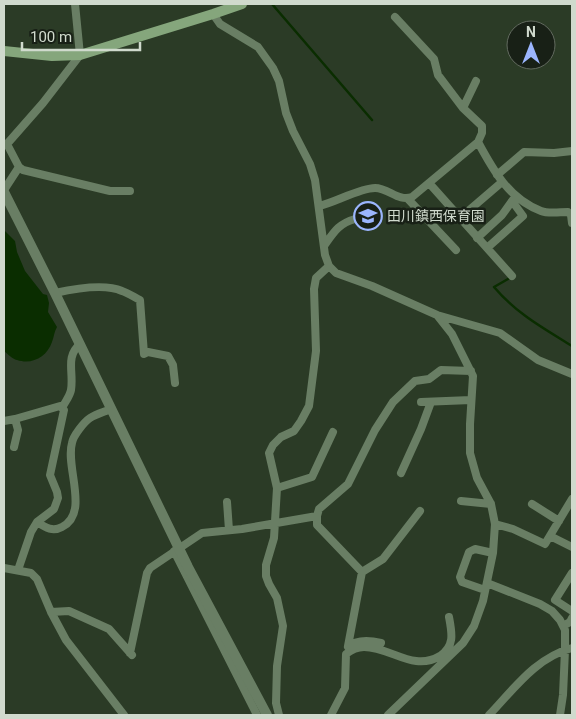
<svg xmlns="http://www.w3.org/2000/svg" width="576" height="719" font-family="Roboto,'Noto Sans JP',sans-serif">
  <rect width="100%" height="100%" fill="#2b3b26"/>
  <path fill="#0a2d00" d="M4 230 15 241 17 252 25 271 43 294 47 295 49 303 48 312 57 327C54 332 54 337 52 342 47 357 32 365 17 360 12 359 8 354 4 351Z"/>
  <g fill="none" stroke-linecap="round" stroke-linejoin="round">
    <path stroke="#0a2d00" stroke-width="2.5" d="M272 4 372 120
      M508 279 494 287C517 314 543 328 572 346"/>
    <path stroke="#697e64" stroke-width="8" d="M213 14 220 24 258 47 273 68 279 81 286 113 293 131 310 164 315 180 325 255 329 266 336 273 372 286 437 315 500 333 538 360 572 374
      M463 108 476 81
      M478 142C493 170 509 199 541 211 548 214 560 212 568 212L571 215 572 223
      M19 167 23 170 110 191H130
      M497 175 524 152 554 153 572 151
      M429 183 512 276
      M4 190 19 167 7 144 43 103 80 55 75 4
      M408 199 456 250
      M319 206C336 202 360 188 375 188 389 188 398 202 412 197L478 142 482 133V126L463 108 438 75 434 59 395 17
      M460 218 502 182
      M477 238 502 215 515 197
      M324 246C334 232 338 224 355 219
      M487 248 523 216 512 201
      M55 293C73 289 104 283 122 291 128 293 134 297 140 300L144 354 148 352 168 356 173 365 175 383
      M421 402 471 400
      M62 408C65 402 70 396 71 390 74 372 65 357 80 344
      M4 421 15 419 60 406 64 410 50 475 57 492 58 498 54 509 37 522 31 532 18 570
      M14 447 18 430 15 419
      M401 473 421 429 431 402
      M277 488 312 477 333 432
      M461 501 491 504
      M227 502 229 530
      M532 504 559 521
      M37 522C46 528 53 532 62 527 90 513 65 467 72 443 73 436 84 422 90 418 96 414 104 412 111 409
      M495 524 513 529 545 544 572 499
      M550 536 572 547
      M174 551 257 715
      M4 568 31 573 37 579 51 612 66 640 124 715
      M362 572 383 559 420 511
      M572 573 555 600 572 611
      M487 583 540 604 552 611 560 620 565 630V650L563 695 560 715
      M485 590 462 582 460 577 469 552 475 549 493 553
      M51 612 69 611 109 629 132 655
      M563 626 570 622 572 618
      M348 646 362 572 317 525V516L319 509 348 484 375 430 393 402 415 381 429 379 441 370 471 371
      M348 647C357 639 369 640 381 643
      M130 653 147 573 150 568 202 533 242 529 317 516
      M279 715 276 703 277 666 283 626 277 598 269 584 266 576V565L274 538 277 488 269 453 273 445 281 437 294 431 301 421 309 406 316 351 314 289 316 278 329 266
      M331 715 345 688 346 654C351 650 357 647 364 647 391 647 413 672 440 656 455 646 452 633 449 617
      M388 715 463 643 474 626 483 601 493 553 495 524 491 504 477 478 470 453V424L473 376 452 334 437 315
      M489 715C514 689 535 658 572 648"/>
    <path stroke="#697e64" stroke-width="10" d="M4 192 55 293 188 567 267 715"/>
    <path stroke="#85a67c" stroke-width="10" d="M4 51 52 56 80 55 213 14 242 4"/>
  </g>
  <defs>
    <symbol id="school-ring" viewBox="-11 -11 22 22"><circle r="9.5" fill="#182016" stroke="#9bb5fd" stroke-width="1.5"/><path d="M0-5L7-2L0 1L-7-2ZM-4 1L0 2.5L4 1V4Q0 6-4 4Z" fill="#9bb5fd"/></symbol>
  </defs>
  <g fill-rule="evenodd">
    <use href="#school-ring" x="352" y="200" width="32" height="32"/>
  </g>
  <g text-anchor="middle" stroke-width="5" stroke-linejoin="round" paint-order="stroke">
    <g font-size="14" fill="#d0dacd" stroke="#182016" text-anchor="start">
      <text x="387" y="221">田川鎮西保育園</text>
    </g>
  </g>
  <rect width="576" height="719" fill="none" stroke="#d0dacd" stroke-width="10"/>
  <g transform="translate(531 45)"><circle r="24" fill="#182016" stroke="#626a5f"/>
  <path d="M0-4L9 19L0 12L-9 19Z" fill="#9bb5fd"/>
  <text y="-8" font-size="14" font-weight="bold" text-anchor="middle" fill="#d0dacd">N</text>
  </g>
  <path d="M22 42v8h118v-8" fill="none" stroke="#d0dacd" stroke-width="2.5"/>
  <text x="30" y="42" font-size="15" fill="#d0dacd" stroke="#182016" stroke-width="4" paint-order="stroke">100 m</text>
</svg>
